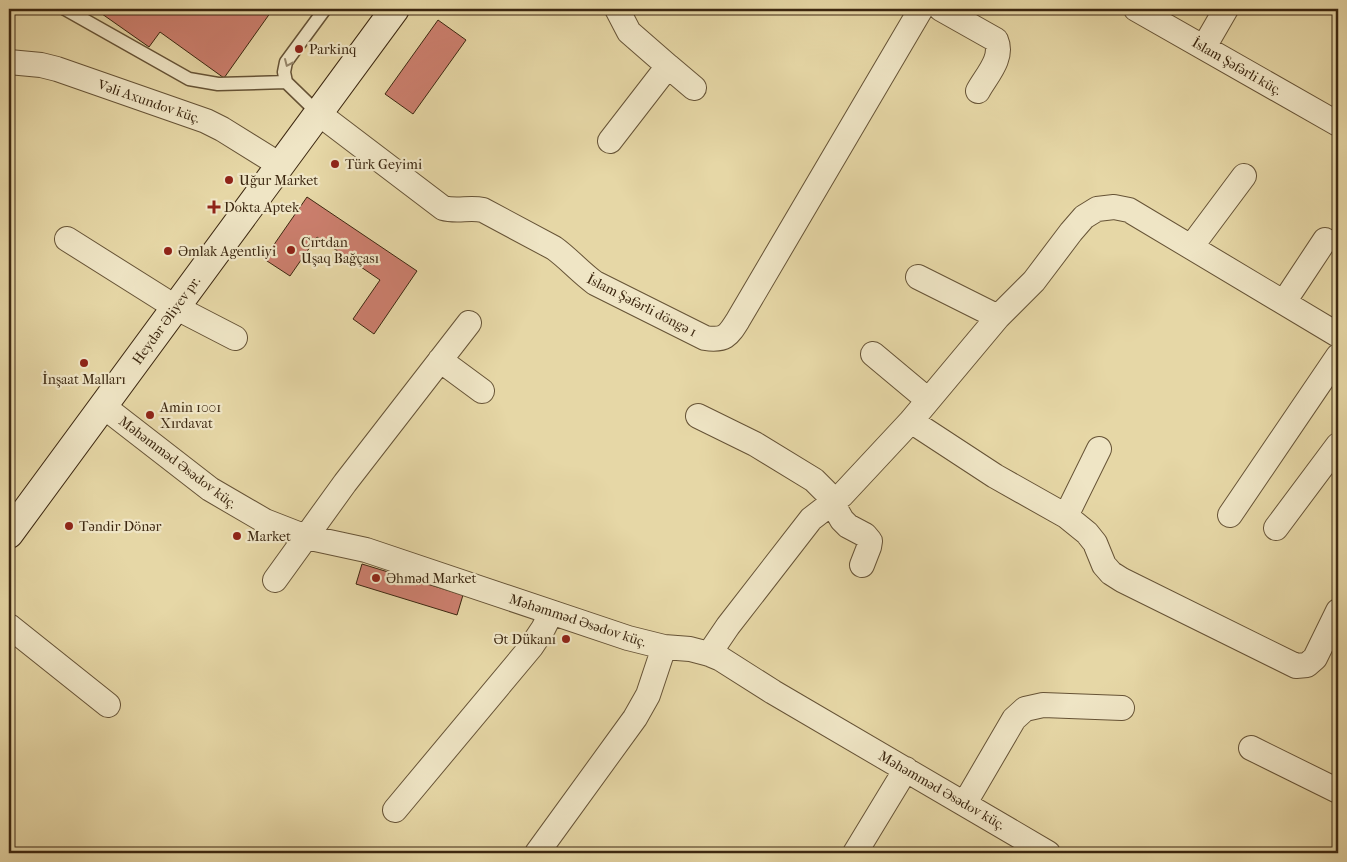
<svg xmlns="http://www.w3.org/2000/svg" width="1347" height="862" font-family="'IM FELL French Canon',serif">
  <rect width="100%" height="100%" fill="#e6d7a6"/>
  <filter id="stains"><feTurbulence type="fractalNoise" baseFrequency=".004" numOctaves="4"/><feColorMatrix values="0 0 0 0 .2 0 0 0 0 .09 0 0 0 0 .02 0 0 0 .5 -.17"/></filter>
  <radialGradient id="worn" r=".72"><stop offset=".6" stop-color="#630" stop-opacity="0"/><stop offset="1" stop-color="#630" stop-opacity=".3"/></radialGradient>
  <path fill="#cc7f6e" stroke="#3c2710" d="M95 9H273L224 78 160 32 149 47Z
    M438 20 466 40 413 114 385 94Z
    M307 197 417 271 374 334 353 319 380 280 317 237 290 276 264 259Z
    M362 564 463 595 457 615 356 584Z"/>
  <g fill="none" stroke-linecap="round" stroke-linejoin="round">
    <defs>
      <path id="lane" d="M65 9 189 79 218 84 286 82
        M318 113 286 82 284 72 286 62 325 9"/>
      <path id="street" d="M941 9 996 40C1004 58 986 76 978 91
        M1136 9 1338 124
        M1204 47 1226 9
        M9 62 41 65 57 69 206 121 222 129 280 165
        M668 66 694 88
        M318 113 443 208C457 212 469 207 483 210L554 248C568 258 580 272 595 283L705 338C725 341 728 336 738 320L921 9
        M610 141 668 66 629 32 617 9
        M67 239 175 307 235 338
        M1191 247 1244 176
        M918 277 998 317
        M1284 302 1325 240
        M873 354 928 400
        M440 360 482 391
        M103 406 210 489 265 521 306 537 366 550 628 638 664 647 690 649 709 654 721 659 773 692 1048 853
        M698 416 755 444 814 480 826 492 842 520 848 526 865 535 870 541 869 547 862 565
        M911 421 995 476 1066 516 1087 533 1095 543 1104 565 1111 573 1122 580 1296 666 1307 665 1315 658 1338 611
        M1230 515 1338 356
        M1066 516 1099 449
        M1276 528 1338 445
        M275 580 345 483 469 323
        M9 626 108 705
        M709 654 728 626 811 519 842 495 911 421 998 317 1034 281 1071 232 1084 217 1097 209 1114 207 1129 210 1338 335
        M1251 748 1338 791
        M965 803 1014 719 1025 709 1043 705 1122 708
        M395 810 531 647 543 629 551 613
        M537 853 635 718 648 695 664 647
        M855 853 906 769"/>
      <path id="secondary" d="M9 534 395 9"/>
    </defs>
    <use href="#lane" stroke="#665336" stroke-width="15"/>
    <use href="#street" stroke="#665336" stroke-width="26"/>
    <use href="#secondary" stroke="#3c2710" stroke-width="30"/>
    <use href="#lane" stroke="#efe5c5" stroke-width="12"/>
    <use href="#street" stroke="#efe5c5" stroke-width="24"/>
    <use href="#secondary" stroke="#efe5c5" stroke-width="28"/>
  </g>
  <defs><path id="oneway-chevron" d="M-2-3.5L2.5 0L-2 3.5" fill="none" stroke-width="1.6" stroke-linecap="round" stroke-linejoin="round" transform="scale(1.25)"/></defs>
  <use stroke="#96866a" href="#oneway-chevron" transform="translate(288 63) rotate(114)"/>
  <g fill="#8f2418" stroke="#efe5c5" stroke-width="2">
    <circle cx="299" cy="49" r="5"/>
    <circle cx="335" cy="164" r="5"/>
    <circle cx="229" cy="180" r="5"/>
    <path d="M211.5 199.5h5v5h5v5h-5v5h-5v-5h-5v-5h5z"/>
    <circle cx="291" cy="250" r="5"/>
    <circle cx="168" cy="251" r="5"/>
    <circle cx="84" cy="363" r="5"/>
    <circle cx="150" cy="415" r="5"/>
    <circle cx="69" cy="526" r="5"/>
    <circle cx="237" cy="536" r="5"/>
    <circle cx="376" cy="578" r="5"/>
    <circle cx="566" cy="639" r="5"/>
  </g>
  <g text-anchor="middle" stroke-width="4.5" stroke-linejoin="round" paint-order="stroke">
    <g font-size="14" fill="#3c2710" stroke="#efe5c5" text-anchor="start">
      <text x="309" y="54">Parkinq</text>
      <text x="345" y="169">Türk Geyimi</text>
      <text x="239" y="185">Uğur Market</text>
      <text x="224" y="212">Dokta Aptek</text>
      <text x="301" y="247">Cırtdan<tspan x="301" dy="16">Uşaq Bağçası</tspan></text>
      <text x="178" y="256">Əmlak Agentliyi</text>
      <text x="84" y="384" text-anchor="middle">İnşaat Malları</text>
      <text x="160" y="412">Amin 1001<tspan x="160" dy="16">Xırdavat</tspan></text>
      <text x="79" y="531">Təndir Dönər</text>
      <text x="247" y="541">Market</text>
      <text x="386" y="583">Əhməd Market</text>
      <text x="556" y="644" text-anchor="end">Ət Dükanı</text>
    </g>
    <g font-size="14" fill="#3c2710" stroke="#efe5c5">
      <text transform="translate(1237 66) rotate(30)" y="5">İslam Şəfərli küç.</text>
      <text transform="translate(149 101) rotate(19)" y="5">Vəli Axundov küç.</text>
      <text transform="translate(642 305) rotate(27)" y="5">İslam Şəfərli döngə 1</text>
      <text transform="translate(166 320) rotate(-54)" y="5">Heydər Əliyev pr.</text>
      <text transform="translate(178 462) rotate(37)" y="5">Məhəmməd Əsədov küç.</text>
      <text transform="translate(578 620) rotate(18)" y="5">Məhəmməd Əsədov küç.</text>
      <text transform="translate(942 790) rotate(30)" y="5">Məhəmməd Əsədov küç.</text>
    </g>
  </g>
  <rect width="1347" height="862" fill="none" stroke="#e6d7a6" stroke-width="30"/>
  <rect x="10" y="10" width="1327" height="842" fill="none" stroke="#3c2710" stroke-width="2.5"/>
  <rect x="15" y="15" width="1317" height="832" fill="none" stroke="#3c2710"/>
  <rect width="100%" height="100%" filter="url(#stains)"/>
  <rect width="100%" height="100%" fill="url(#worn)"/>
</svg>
